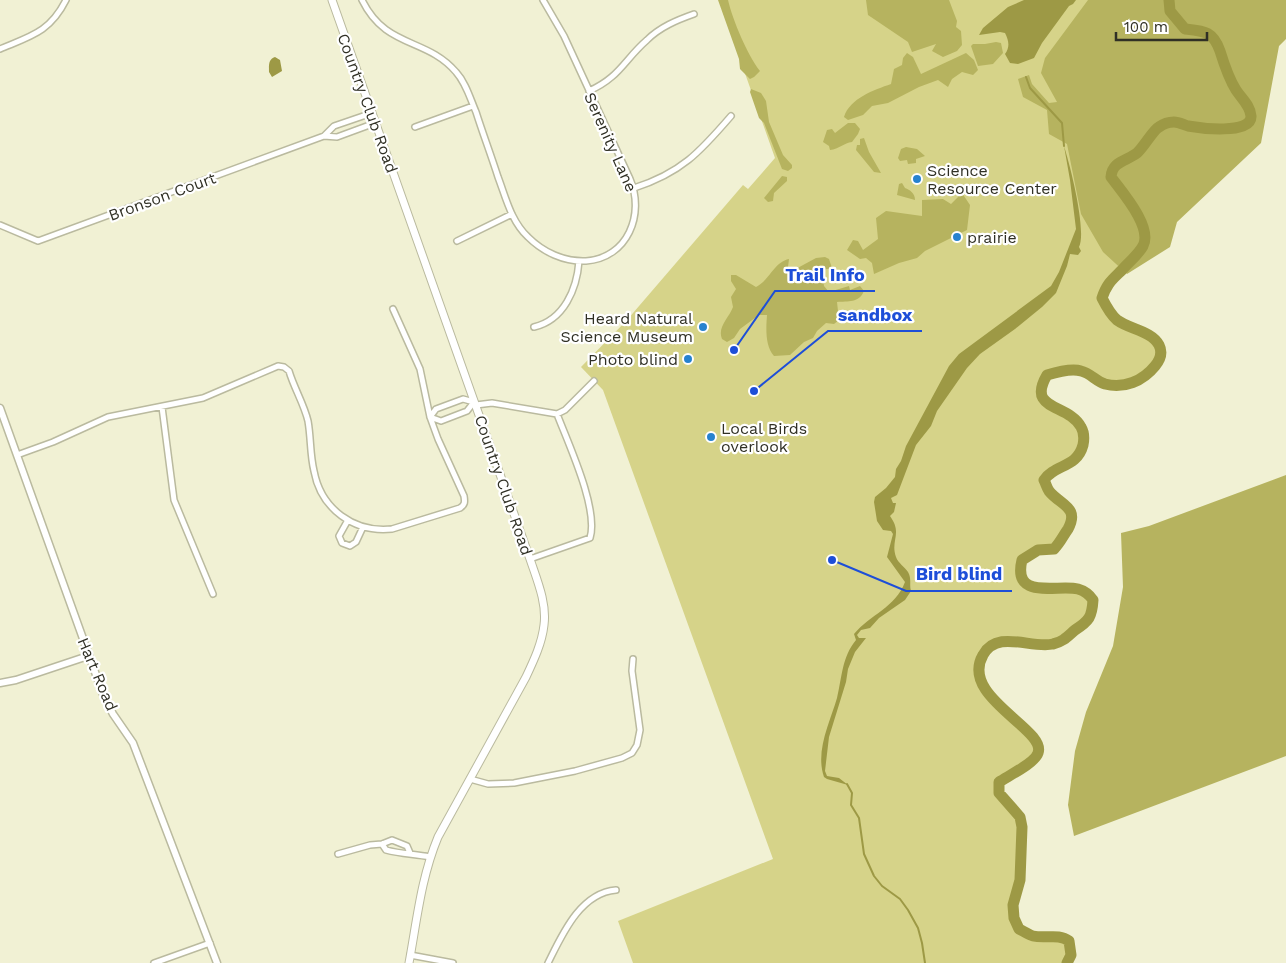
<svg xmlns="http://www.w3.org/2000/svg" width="1286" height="963" font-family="'Work Sans',sans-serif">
  <rect width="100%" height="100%" fill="#f1f1d4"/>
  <path fill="#d6d389" d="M719 0H1168L1138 251 1106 285 1101 297C1106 307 1110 316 1119 322 1131 329 1151 332 1158 345 1162 352 1160 359 1155 366 1143 381 1124 389 1104 383 1096 381 1089 372 1081 370 1071 367 1057 371 1047 374 1023 415 1076 402 1082 433 1083 440 1083 446 1080 452 1071 467 1053 467 1043 480 1046 485 1048 490 1051 494 1062 506 1078 510 1067 529 1063 536 1059 542 1053 548L1038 549 1022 560C1012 601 1056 585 1077 589 1084 591 1088 595 1093 600 1092 618 1088 621 1074 631 1067 636 1061 643 1051 644 1030 647 991 629 981 657 964 704 1038 718 1037 753L1030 761 998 782 999 793 1020 817 1022 827 1019 879 1012 905 1014 918 1018 930C1024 932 1031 937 1037 937 1048 938 1059 935 1069 941L1070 955 1065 963H633L618 921 773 859 603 390 581 367 627 320 743 185 748 189 775 158Z"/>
  <path fill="#b6b35f" d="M718 0H728C733 21 747 54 760 71L754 77 750 79 740 69 739 59Z
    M866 0H949L957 21 956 27 961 31 962 45 957 51 943 57 932 51 936 44 912 52 908 42 868 15Z
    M1088 0H1286V39L1279 46 1261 143 1177 222 1170 247 1127 274 1103 252 1081 214 1067 144 1049 134 1047 110 1023 97 1018 79 1029 75 1032 84 1049 103 1057 102 1041 73 1045 58Z
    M996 42 1001 43 1003 53 993 64 978 66 971 46 973 44H985Z
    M907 53 913 57 921 74 966 53 974 60 978 70 973 75 962 72 952 79 948 87 938 80 919 87 888 103 872 106 863 115 848 120 844 117C850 98 874 90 891 84L894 69 902 65 903 58Z
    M751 89 761 93 766 101 769 122 783 155 792 165V168L788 171 782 169 764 123 759 118 750 92Z
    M848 123H855L860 129 858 134 852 142C844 143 839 149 830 150L829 146 823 142 827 130 832 129 835 133Z
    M864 138 869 152 881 173 874 172 856 150 857 145H860V139Z
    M906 147 917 149 925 156 916 159V163L908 164 907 160 900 161 898 158 901 149Z
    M782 176 787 177V181L774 193 773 201 768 202 764 198Z
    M902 183 905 188C910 190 915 193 915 200L897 195 899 184Z
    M962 193 970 205 967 230 925 251 917 258 899 263 874 274 872 263 866 258 860 259 847 250 853 240 858 241 863 250 878 239 876 218 886 211 922 216V200L943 199 951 204Z
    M825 257 829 259 832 268 822 270 824 286 829 292 849 286 850 290 860 286 864 291C859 303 848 301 837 302L839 320 834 324 826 323 817 331 813 338 804 342 790 355 774 356C765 346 766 328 767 315H759L740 329 734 338 727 342 722 339C717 327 729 318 733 307L731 297 736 289 731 281V275H736L756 287C769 281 774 262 789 259L788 267 792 271 816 258Z
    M1286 475V756L1074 836 1068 805 1075 751 1086 712 1113 646 1123 587 1121 533 1149 526Z"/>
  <path fill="#9d9945" d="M1024 0H1076L1073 4 1069 6 1042 43 1034 58 1018 64 1010 63 1005 54C1010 47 1009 41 1005 33L1000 32 979 35 983 28 1008 7Z
    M275 57 280 60 282 71 272 77 269 72C269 66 268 59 275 57Z
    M1064 146C1070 165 1087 231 1079 247L1081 251 1078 255 1070 254 1067 266 1056 293 1042 307 1015 329 980 354 967 368 937 411 931 426 916 445 897 495 891 498 893 503H896L894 512 890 516C903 534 890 540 896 557 898 563 905 567 908 572 912 579 909 585 911 591L905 600 879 618 870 628 861 630 857 635 859 638H866L855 652 848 669 846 682 829 737 825 771 827 776 839 778 848 785 827 779 824 777C815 751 830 722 837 698 842 677 842 657 856 640L854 634C871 614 895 608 905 582L887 557 893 534 891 531 883 530 877 521 874 502 875 497 886 488 895 477 896 469 901 461 906 446 949 366 959 354 1051 286 1059 272 1076 229 1070 180Z"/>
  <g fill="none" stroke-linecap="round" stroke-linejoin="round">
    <path stroke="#9d9945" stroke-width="2" d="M1026 77 1030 88 1062 123 1064 146
      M847 784 852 793 851 805 859 818 864 854 874 876 882 886 900 899 908 910 918 928 922 943 925 963"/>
    <path stroke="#9d9945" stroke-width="11" d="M1067 963 1071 955 1069 941C1058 933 1046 939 1033 936 1029 935 1023 931 1019 929L1014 918 1013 905 1020 880 1022 827 1020 817 999 793V782C1008 776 1035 763 1038 753 1047 729 959 697 983 655 997 629 1031 649 1053 644 1063 642 1068 636 1075 630 1089 621 1092 617 1093 600 1089 594 1085 591 1078 589 1058 584 1012 601 1022 560L1038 550 1054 549C1060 543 1063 536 1068 529 1080 507 1060 505 1049 491 1047 488 1046 484 1044 480 1055 464 1077 468 1083 445 1084 440 1084 432 1081 427 1068 403 1026 411 1047 375 1057 372 1071 368 1081 371 1090 373 1096 381 1105 384 1124 389 1143 381 1155 366 1160 360 1163 353 1159 345 1152 331 1129 329 1117 320 1110 314 1106 306 1102 298 1107 283 1112 280 1122 270 1129 262 1138 255 1143 246 1153 227 1122 192 1111 177 1112 161 1127 161 1137 153 1144 147 1153 130 1159 127 1163 124 1169 122 1174 122 1179 122 1184 125 1188 126 1199 128 1252 135 1251 116 1250 105 1242 99 1236 90 1229 79 1224 64 1220 51 1213 31 1204 31 1185 29L1170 11 1169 0"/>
    <defs>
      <path id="minor" d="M362 0C386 49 426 37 456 72 466 83 470 98 476 112 483 134 491 155 498 177 506 198 511 221 528 237 543 252 564 262 586 261 628 258 645 214 630 179L564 36 543 0
        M0 49C31 36 50 32 66 0
        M589 91C620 77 624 60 647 40 660 27 677 20 694 14
        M415 127 473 106
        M324 136 334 126 372 113
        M634 188C681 173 700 152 731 116
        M0 225 38 241 324 136 337 137 375 123
        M457 241 512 214
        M534 327C564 320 577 289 579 261
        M463 399 474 402 467 411 441 421 430 417 436 409Z
        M476 405 492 403 557 414 565 410 594 381
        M162 407 174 500 213 594
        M17 455 53 442 108 417 203 398 278 366 284 367 289 371C294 388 304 404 308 421 311 438 310 455 314 471 321 509 354 533 392 529L460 508C465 505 465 502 464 496L438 439 430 417 420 369 393 309
        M348 520 339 536 342 543 350 546 356 542 363 527
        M530 559 590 538C599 509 568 443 557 414
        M470 779 488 784 514 783 575 771 622 758 632 753 637 745 640 730 632 671 633 659
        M382 844 386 850C401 854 414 854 430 857
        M338 854 370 845 382 844 392 840 407 846 410 853
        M410 955 453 963
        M154 963 210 943
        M548 963C562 935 580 893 616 890"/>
      <path id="tertiary" d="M0 408 104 697 113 714 133 743 217 963
        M0 683 16 680 88 656"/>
      <path id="secondary" d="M332 0 530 559C537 580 547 603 544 625 542 643 534 660 526 677L438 837C421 878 417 920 409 963"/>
    </defs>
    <use href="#minor" stroke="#baba9f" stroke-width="8"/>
    <use href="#tertiary" stroke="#baba9f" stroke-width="9"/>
    <use href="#secondary" stroke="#baba9f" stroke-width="9"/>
    <use href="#minor" stroke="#fff" stroke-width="5"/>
    <use href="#tertiary" stroke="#fff" stroke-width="6"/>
    <use href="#secondary" stroke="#fff" stroke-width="7"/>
  </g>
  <g fill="#2782cf" stroke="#fff" stroke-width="2">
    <circle cx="917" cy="179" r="5"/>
    <circle cx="957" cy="237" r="5"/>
    <circle cx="703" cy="327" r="5"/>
    <circle cx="688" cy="359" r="5"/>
    <circle cx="711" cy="437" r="5"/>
  </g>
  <g text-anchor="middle" stroke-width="4.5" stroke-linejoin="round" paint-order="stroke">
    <g font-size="16" fill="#303025" stroke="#fff">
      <text transform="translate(368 103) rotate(70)" y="6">Country Club Road</text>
      <text transform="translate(611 142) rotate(66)" y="6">Serenity Lane</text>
      <text transform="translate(162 196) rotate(-20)" y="6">Bronson Court</text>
      <text transform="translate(504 485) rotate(71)" y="6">Country Club Road</text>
      <text transform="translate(98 674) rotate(67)" y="6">Hart Road</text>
    </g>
    <g font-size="16" fill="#303025" stroke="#fff" text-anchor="start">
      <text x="927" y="176">Science<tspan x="927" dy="18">Resource Center</tspan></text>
      <text x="967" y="243">prairie</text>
      <text x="693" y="324" text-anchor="end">Heard Natural<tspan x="693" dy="18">Science Museum</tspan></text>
      <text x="678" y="365" text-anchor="end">Photo blind</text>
      <text x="721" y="434">Local Birds<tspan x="721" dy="18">overlook</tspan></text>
    </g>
  </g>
  <path fill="none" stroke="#1d4ed8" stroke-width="2" d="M734 350L775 291H875M754 391L828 331H922M832 560L906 591H1012"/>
  <g fill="#1d4ed8" stroke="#fff" stroke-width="2">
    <circle cx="734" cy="350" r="5"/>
    <circle cx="754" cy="391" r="5"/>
    <circle cx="832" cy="560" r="5"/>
  </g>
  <g font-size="18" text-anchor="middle" font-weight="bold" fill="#1d4ed8" stroke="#fff" stroke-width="4.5" stroke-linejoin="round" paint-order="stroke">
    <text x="825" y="281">Trail Info</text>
    <text x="875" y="321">sandbox</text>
    <text x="959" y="580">Bird blind</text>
  </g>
  <path d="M1116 32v8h91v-8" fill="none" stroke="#303025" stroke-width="2.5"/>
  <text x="1124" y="32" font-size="15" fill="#303025" stroke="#ffffff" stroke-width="4" paint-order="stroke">100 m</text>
</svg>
